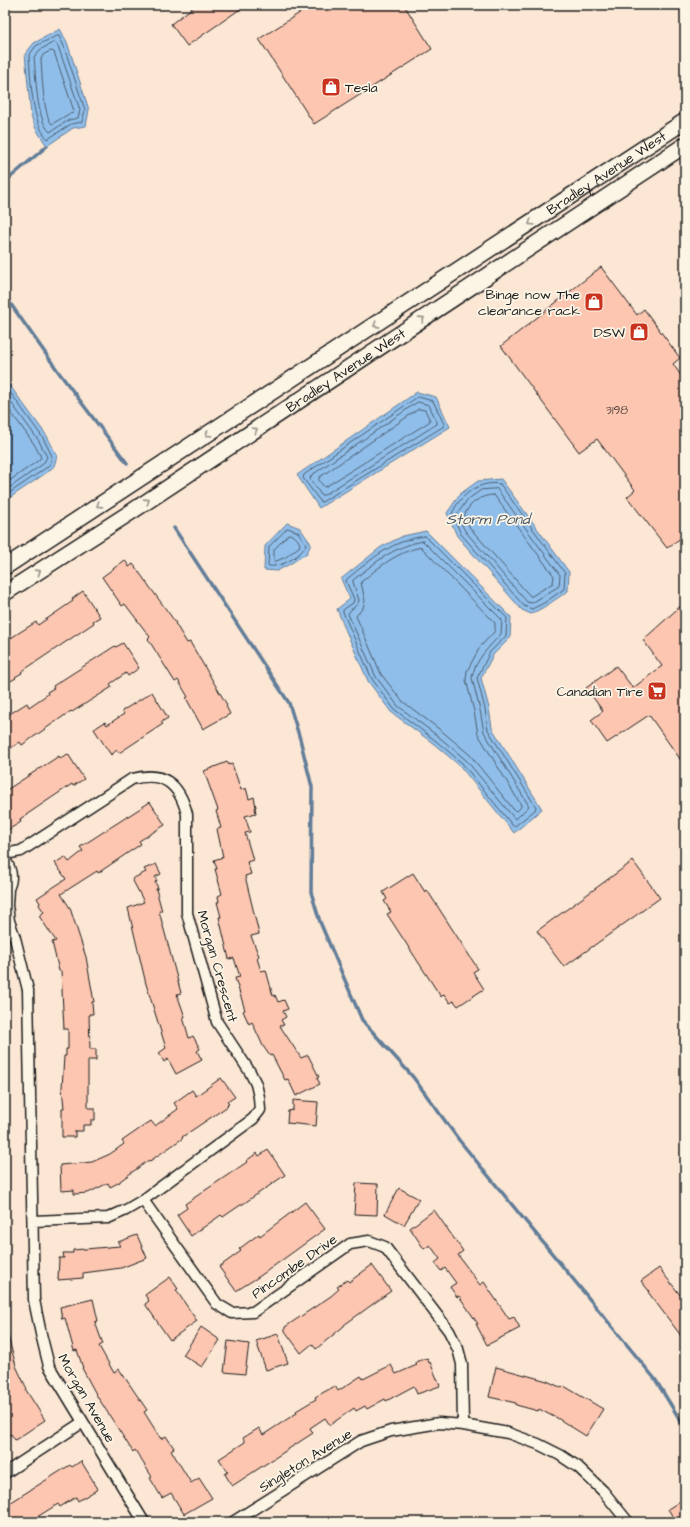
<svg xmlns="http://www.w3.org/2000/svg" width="690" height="1527" font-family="'Architects Daughter',sans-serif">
  <rect width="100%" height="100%" fill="#fce7d5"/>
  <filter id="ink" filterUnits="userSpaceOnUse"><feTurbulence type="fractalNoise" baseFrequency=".025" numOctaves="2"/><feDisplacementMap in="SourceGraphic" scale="8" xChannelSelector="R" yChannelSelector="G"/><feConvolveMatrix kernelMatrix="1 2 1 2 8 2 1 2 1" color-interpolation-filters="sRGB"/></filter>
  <g filter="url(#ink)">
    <path fill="#90beea" stroke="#627d98" d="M60 29 67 42 89 110 86 126 73 128 47 146 36 129 31 116 25 54 34 43Z
      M5 379 47 436 57 456 54 466 49 471 5 501Z
      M417 392 436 397 450 427 319 508 297 475Z
      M501 479 569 572 568 591 546 606 531 614 522 610 457 536 447 513 460 494 478 481Z
      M287 523 300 528 311 544 307 553 290 564 277 571 264 570 265 546Z
      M426 531 511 617 510 638 493 655 481 678 489 708 492 728 542 809 514 833 460 766 434 744 391 712 368 681 345 629 337 609 350 599 341 579 381 547 403 536Z"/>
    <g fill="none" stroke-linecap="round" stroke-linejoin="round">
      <path stroke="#4a5d6e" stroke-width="1" d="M57 36H59L63 44 85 110 82 122 71 124 48 139C31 123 31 78 29 55L36 46Z
        M55 42 58 46 80 110 78 118 69 120 50 132C36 120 36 75 34 57L40 50Z
        M51 51 54 52 74 111 73 113 67 115 52 124C43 116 42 72 41 59L43 55Z
        M5 385 43 438 52 456 50 464 46 468 5 496
        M5 394 39 441 47 457 43 464 5 491
        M418 397 433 401 444 424V426L322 502 320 501 303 478 304 475Z
        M418 402 429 405 437 422V424L324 495H321L310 479 311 476Z
        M5 404 34 444 41 457 39 460 5 484
        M419 409 425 410 430 420 429 422 325 487 323 486 319 480V478Z
        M500 484 565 573 564 589 544 603 532 609 524 606 461 534 452 514C459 496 479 480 500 484Z
        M497 489 560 575 559 586 532 603 527 602 465 531 457 515 467 500 481 490Z
        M494 495 554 576 553 583 532 596H530L470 528 464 516C469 503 481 495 494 495Z
        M288 528 298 532 306 544C303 555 281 568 269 566L268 565 269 547Z
        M289 534C295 535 300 541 300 546L286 557 274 562V550Z
        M425 536 507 618 506 636 490 652 477 678 485 709 488 730 536 807 535 810 515 826H513L462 763 436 741 394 709 372 679 343 612V610L353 603 354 599 346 581 347 579C373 558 391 541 425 536Z
        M423 541 502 620 501 634C490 646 474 661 472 678L480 710 484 732 529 806 516 819 514 818 466 760 439 737 398 706 376 677 348 614C350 608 358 607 359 600L353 582V580C376 562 394 546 423 541Z
        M421 547 495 623V631L480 647 467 671 466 680 474 711 478 734 521 805V807L517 811 514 810 470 755 443 732 402 701 381 674 356 616 363 608 365 601 361 582C379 567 397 552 421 547Z"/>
      <path stroke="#627d98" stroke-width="3.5" d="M5 182 47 146
        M5 296 60 374 127 463
        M174 528 289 703 300 739 312 787 311 892 320 922 362 1020 413 1077 459 1140 655 1379 685 1428"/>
    </g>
    <path fill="#fdc6b1" stroke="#1c1c1c" d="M196 5H246L187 46 171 24Z
      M312 5H404L432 49 314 124 259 39Z
      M601 267 637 315 644 309 680 358 673 364 685 381V535L667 548 627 497 635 490 597 439 579 452 501 346Z
      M125 560 129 567 133 564 176 623H175L187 643 190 642 227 705 226 706 230 714 203 729 186 698 188 697 178 680 175 682 148 639 150 637 125 604 122 606 102 577Z
      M83 591 100 617 93 621 94 623 21 672 22 673 15 677 16 678 5 684V648L10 646 6 641 36 622 38 625 73 601 72 599Z
      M685 602V766L649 715 607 743 591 720 603 711 586 688 616 666 633 688 662 666 643 640Z
      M123 643 139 668 128 676 126 673 110 684 112 687 72 712 71 711 22 745 20 742 5 752V717L27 703 29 707 48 694 47 692 54 688 53 686 115 646 116 647Z
      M152 692 168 718 161 722 163 724 119 753 117 750 111 755 94 729 105 722 107 725 124 714 122 711Z
      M68 754 84 779 73 786 72 784 20 819 21 822 8 830 5 824V791L59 756 60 758Z
      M227 762 229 765 232 764 241 790 246 788 249 799 254 797 256 807 255 808 256 813 245 816 250 832 245 833 253 860 247 862 251 874 245 876 259 934 251 936 259 956 257 958 261 971 266 970 273 996 275 995 278 1002 284 1000 288 1009 283 1011 286 1017 281 1020 284 1025 280 1026 301 1058 308 1055 319 1077 317 1078 320 1084 296 1096 288 1079 285 1080 272 1055 270 1056 263 1046 252 1022 249 1024 243 1011 245 1010 235 978 240 977 234 958 229 959 219 917H221L217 902H219L218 896 222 894 215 869H217L214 860 223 857 217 829 221 828 216 811 218 810 204 771Z
      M150 802 165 825 139 841 141 844 98 873 97 871 61 894 70 908 86 957 94 1002H92L93 1014H89L90 1049H96V1060H88V1108H95V1120H91V1125H83V1131H75V1137H62V1108H64L62 1088 64 1056H66V1049H68V1029H64L61 971H59L52 942 56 941 39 916 44 912 39 905 40 903 37 898 66 879 55 863 65 857 69 862 83 851 80 847Z
      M633 861 660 898 564 967 537 931Z
      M156 864 161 874 155 877 157 881 155 882 158 888 156 889 162 911H159L181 993 177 994 185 1017H183L189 1038 193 1036 200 1049 197 1051 202 1060 176 1074 168 1059 164 1062 159 1053 166 1048 146 984 128 908 144 902 132 879 146 872 144 869Z
      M413 873 425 892 427 890 478 969 473 972 484 989 458 1006 454 1001 450 1003 444 994 441 997 387 914 391 912 384 901 387 899 383 892Z
      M221 1078 235 1097 227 1102 229 1104 227 1105 228 1106 182 1137 183 1138 150 1161 149 1160 120 1181V1182L110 1187 108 1183 88 1193 74 1194V1190L61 1191 60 1165 92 1162 110 1154 124 1144 122 1141 151 1121 155 1126 178 1109 174 1103 192 1090 196 1096Z
      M293 1100 318 1102 316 1126 287 1123 288 1111 293 1110Z
      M268 1150 285 1175 243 1204H242L223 1217 221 1215 191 1236 177 1215 187 1208 185 1204 247 1162 246 1161 257 1153 259 1156Z
      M356 1183 378 1184 377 1215 354 1214Z
      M399 1188 419 1199 404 1225 385 1214Z
      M305 1202 325 1229 260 1276 236 1291 219 1267 241 1251 239 1249 259 1234 260 1236Z
      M434 1210 463 1251 458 1255 480 1285 484 1282 509 1319 514 1317 520 1328 487 1345 476 1324H478L459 1296 457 1297 450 1287 456 1283 445 1268 441 1271 435 1263 440 1259 430 1245 424 1249 410 1228Z
      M137 1235 147 1258 121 1268 83 1273V1278L58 1280 59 1258H64L63 1253H73V1250L120 1246 118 1242Z
      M372 1265 391 1291 344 1325V1326L316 1349 312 1344 301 1353 285 1331V1327L331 1296 339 1289 337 1287 347 1280 349 1282Z
      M659 1268 685 1301V1341L648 1292 649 1291 641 1281Z
      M170 1277 178 1289 176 1290 197 1321 170 1340 145 1304 149 1301 145 1295Z
      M93 1299 98 1321 95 1322 103 1344 99 1346 114 1373 119 1369 147 1410 144 1412 161 1439 166 1436 174 1448 171 1450 191 1483 199 1478 212 1498 184 1514 171 1493 162 1498 150 1478 152 1477 135 1450 133 1452 97 1396 82 1368H83L77 1350 74 1351 65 1318 62 1319 60 1307Z
      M201 1327 220 1340 202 1367 183 1355Z
      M278 1334 288 1363 266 1370 256 1341Z
      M5 1336H8L16 1366 27 1389 26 1390 45 1420 15 1440 11 1434 5 1438Z
      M228 1341 249 1344 245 1374 224 1372Z
      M427 1358 429 1363 430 1362 440 1386 417 1394 414 1386 386 1401 385 1399 367 1409 365 1406 356 1411 354 1408 330 1425 325 1418 310 1428 313 1433 232 1486 225 1474 228 1472 219 1459 245 1442 243 1438 259 1428 263 1435 292 1416 297 1413 296 1411 316 1399 315 1397 335 1386 338 1391 361 1376 363 1379 391 1365 396 1374 417 1365 416 1362Z
      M496 1367 547 1381 562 1388 564 1386 603 1409 586 1436 554 1416V1417L539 1409 538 1411 516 1405V1403L489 1397Z
      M81 1461 98 1489 78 1501 76 1497 60 1507 58 1504 29 1522H5V1506L70 1465 72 1467Z
      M685 1498V1522H676L668 1509Z"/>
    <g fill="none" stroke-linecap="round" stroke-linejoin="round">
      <defs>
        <path id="minor" d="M5 854 21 851 132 779C163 771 179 783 187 814V913L217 1022 250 1072 256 1084 259 1097 260 1110 253 1119 143 1200 126 1210 108 1218 33 1221
          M5 860C13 871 13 883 5 893
          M8 889 7 905 9 921 15 938 28 990 34 1300 41 1334 49 1366 144 1522
          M143 1200 217 1304 232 1313 253 1312 350 1244 369 1241 385 1247 449 1331 458 1349 462 1364 463 1425
          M5 1473 83 1422
          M233 1522 361 1441 391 1431 439 1423 463 1425 508 1433 538 1444 560 1455 578 1467 603 1491 628 1522"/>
        <g id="secondary">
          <path id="s1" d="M5 567 685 121"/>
          <path id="s2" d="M5 593 131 512 685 145"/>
        </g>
      </defs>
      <use href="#minor" stroke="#1c1c1c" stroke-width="13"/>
      <use href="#secondary" stroke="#1c1c1c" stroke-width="18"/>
      <use href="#minor" stroke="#fcf5e5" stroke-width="10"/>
      <use href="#secondary" stroke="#fcf5e5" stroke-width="15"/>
    </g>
    <defs><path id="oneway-chevron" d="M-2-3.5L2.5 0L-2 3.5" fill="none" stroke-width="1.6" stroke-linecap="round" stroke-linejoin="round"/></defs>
    <g stroke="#97938b">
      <use href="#oneway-chevron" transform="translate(531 223) rotate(147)"/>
      <use href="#oneway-chevron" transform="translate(422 319) rotate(-33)"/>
      <use href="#oneway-chevron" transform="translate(376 325) rotate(147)"/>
      <use href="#oneway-chevron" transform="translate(255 430) rotate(-33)"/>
      <use href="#oneway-chevron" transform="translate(208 434) rotate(147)"/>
      <use href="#oneway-chevron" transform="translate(147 501) rotate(-33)"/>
      <use href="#oneway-chevron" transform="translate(99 505) rotate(147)"/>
      <use href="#oneway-chevron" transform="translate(38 572) rotate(-33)"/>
    </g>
  </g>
  <defs>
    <symbol id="shop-square" viewBox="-11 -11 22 22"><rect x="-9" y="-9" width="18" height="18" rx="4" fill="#c8321e" stroke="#fcf5e5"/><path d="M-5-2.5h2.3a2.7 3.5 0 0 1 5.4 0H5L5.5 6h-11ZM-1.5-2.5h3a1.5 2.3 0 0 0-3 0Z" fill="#fff"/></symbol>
    <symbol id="supermarket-square" viewBox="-11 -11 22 22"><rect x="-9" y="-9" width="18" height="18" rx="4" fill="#c8321e" stroke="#fcf5e5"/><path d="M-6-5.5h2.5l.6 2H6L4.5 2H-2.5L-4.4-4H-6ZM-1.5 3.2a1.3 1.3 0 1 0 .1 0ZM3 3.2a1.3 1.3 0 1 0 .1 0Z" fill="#fff"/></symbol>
  </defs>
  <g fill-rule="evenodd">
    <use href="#shop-square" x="320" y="76" width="22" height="22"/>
    <use href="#shop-square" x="583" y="291" width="22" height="22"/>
    <use href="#shop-square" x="628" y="321" width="22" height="22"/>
    <use href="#supermarket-square" x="646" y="680" width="22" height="22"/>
  </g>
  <g text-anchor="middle" stroke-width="3.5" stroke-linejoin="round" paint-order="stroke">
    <g font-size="12" fill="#544641">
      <text x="617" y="414">3198</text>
    </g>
    <g font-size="14" fill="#1c1c1c" stroke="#fcf5e5" text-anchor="end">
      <text x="345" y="92" text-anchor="start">Tesla</text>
      <text x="580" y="299">Binge now The<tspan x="580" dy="16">clearance rack</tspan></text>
      <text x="625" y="337">DSW</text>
      <text x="643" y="696">Canadian Tire</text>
    </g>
    <g font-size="14" fill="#1c1c1c" stroke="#fcf5e5">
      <text dy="5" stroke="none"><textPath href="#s1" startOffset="719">Bradley Avenue West</textPath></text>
      <text dy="5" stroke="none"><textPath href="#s2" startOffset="407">Bradley Avenue West</textPath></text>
      <text transform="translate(218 966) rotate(74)" y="5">Morgan Crescent</text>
      <text transform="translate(294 1266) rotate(-35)" y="5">Pincombe Drive</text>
      <text transform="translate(87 1398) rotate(60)" y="5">Morgan Avenue</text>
      <text transform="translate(305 1460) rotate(-32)" y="5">Singleton Avenue</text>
    </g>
    <g font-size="15" font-style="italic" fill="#455564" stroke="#fcf5e5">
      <text x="488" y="524">Storm Pond</text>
    </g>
  </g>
  <rect width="690" height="1527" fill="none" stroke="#fcf5e5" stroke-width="20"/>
  <rect x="10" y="10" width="670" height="1507" fill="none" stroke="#1c1c1c" stroke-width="1.5" filter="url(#ink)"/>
</svg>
